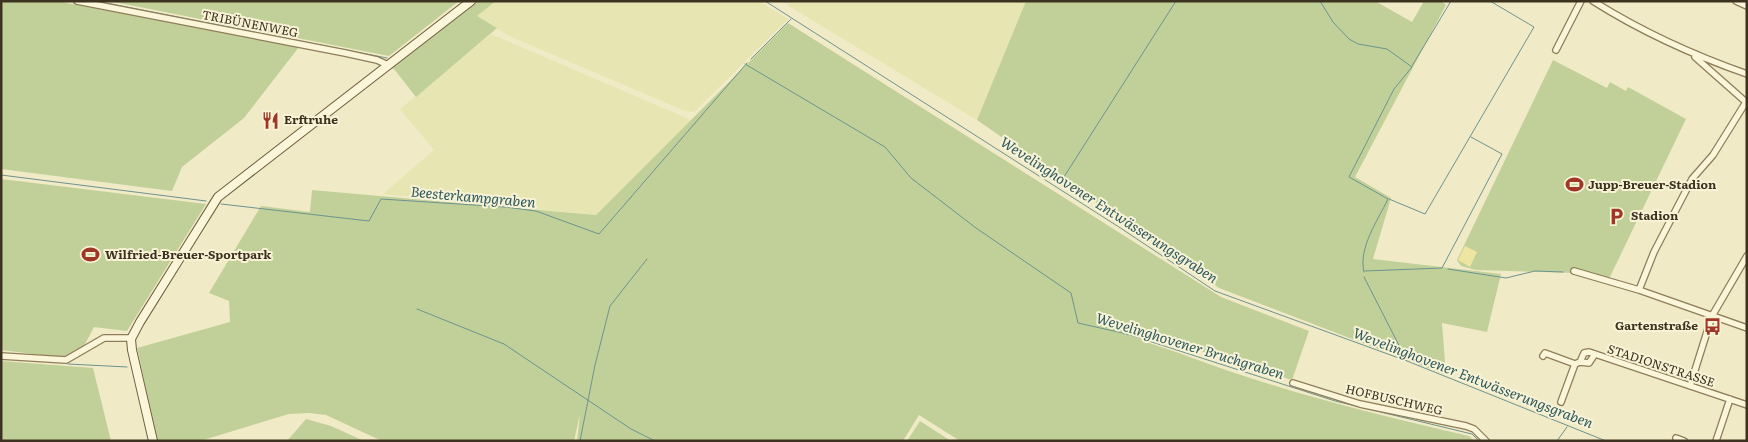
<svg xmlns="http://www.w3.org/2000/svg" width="1748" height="442" font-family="Literata,serif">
  <rect width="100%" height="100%" fill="#f1eac6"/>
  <path fill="#e7e6b2" d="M496 1H759L788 19 694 112 685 111 507 35 477 16Z
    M788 1H1026L977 120 787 5Z
    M491 34 691 120 596 215 383 194 434 150 400 109Z"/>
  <path fill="#c1d098" d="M1 1H56L299 47 244 118 182 167 172 191 1 169Z
    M109 1H459L389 56Z
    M477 1H496L477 16 497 28 416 97 394 69 391 68Z
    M1026 1H1375L1412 22 1424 1H1441L1446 5 1355 177 1391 198 1373 259 1501 274 1487 332 1442 323 1446 375 1219 288 977 120Z
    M788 23 1221 297 1309 331 1292 380 1110 322C1129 338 1156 345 1179 353 1273 389 1371 414 1469 436L1474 441H960L919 415 903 441H577L580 414 574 441H382L326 415 309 413 289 414 200 441H157L137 348 230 322 229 301 209 293 261 206 310 212 312 190 596 215Z
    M1553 60 1607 88 1610 82 1626 91 1628 87 1686 119 1607 283 1576 273 1476 270 1461 266 1457 260Z
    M1 179 206 204 127 331 94 327 84 346 66 358 1 350Z
    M1 361 93 368 111 441H1Z
    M306 419 331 426 364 441H287Z
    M920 421 951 441H907Z"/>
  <path fill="#eee5a1" d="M1465 246 1477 252 1470 267 1458 260Z"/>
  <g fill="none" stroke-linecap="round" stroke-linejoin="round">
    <path stroke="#6d9390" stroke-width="1" d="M96 1 387 58
      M765 1 1122 229 1215 291 1407 361 1606 441
      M1320 1 1333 22 1349 39 1358 44 1387 49 1412 67 1394 89 1349 177 1388 199C1378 220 1358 248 1364 272
      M785 2V1
      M751 59 791 19
      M745 64 885 147 911 178 976 228 1071 293 1078 323 1127 334 1335 401 1472 434 1479 441
      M1412 66 1451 1
      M1 175 206 201
      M1062 180 1176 1
      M1389 199 1425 214 1534 27 1490 1
      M221 204 369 221 381 199 505 207 536 211 599 234 747 63
      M1448 269 1506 278 1535 271 1563 272
      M1365 271 1442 268 1502 154 1471 137
      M1364 277 1407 361
      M417 309 504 344 631 429 655 441
      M68 364 127 367
      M580 441 595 365 610 306 647 259
      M1557 441 1567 427"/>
    <defs>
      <path id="street" d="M77 1 345 53 377 60 388 65
        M1593 1C1642 32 1693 55 1747 74
        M1736 1 1747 6
        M1556 50 1581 1
        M1695 57 1747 103
        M1574 271 1639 290 1747 328
        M1639 290 1654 252 1692 179 1713 155 1746 102
        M1 356 66 360 104 338H132
        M1543 356 1545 353 1575 364
        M1580 362 1589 363 1595 354
        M1575 364 1580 362 1584 353 1589 352 1747 405
        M1293 383 1360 404 1466 426 1474 429 1486 441
        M1690 386 1712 316 1747 256
        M1561 402 1575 364
        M1676 438 1684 441
        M1716 441 1730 399"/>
      <path id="secondary" d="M153 441 132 350 131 339 140 322 218 197 471 1"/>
    </defs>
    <use href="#street" stroke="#8e7d5a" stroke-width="8"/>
    <use href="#secondary" stroke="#6f5e3d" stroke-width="10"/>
    <use href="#street" stroke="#fbf6da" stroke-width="5.5"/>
    <use href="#secondary" stroke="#fbf6da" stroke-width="8"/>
  </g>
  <defs>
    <symbol id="restaurant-bare" viewBox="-9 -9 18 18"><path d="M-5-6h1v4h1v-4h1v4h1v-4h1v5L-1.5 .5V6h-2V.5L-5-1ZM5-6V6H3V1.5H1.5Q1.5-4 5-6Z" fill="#a03726" stroke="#f8f3d6" stroke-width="2.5" paint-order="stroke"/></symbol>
    <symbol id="stadium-bare" viewBox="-9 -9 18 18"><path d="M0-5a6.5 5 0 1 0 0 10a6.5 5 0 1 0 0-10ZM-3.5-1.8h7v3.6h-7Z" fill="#a03726" stroke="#f8f3d6" stroke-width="2.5" paint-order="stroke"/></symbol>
    <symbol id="parking-bare" viewBox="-9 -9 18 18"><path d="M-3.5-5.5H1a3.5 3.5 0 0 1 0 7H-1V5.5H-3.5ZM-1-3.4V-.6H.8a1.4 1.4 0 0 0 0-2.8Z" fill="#a03726" stroke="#f8f3d6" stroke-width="2.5" paint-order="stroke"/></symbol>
    <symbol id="bus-bare" viewBox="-9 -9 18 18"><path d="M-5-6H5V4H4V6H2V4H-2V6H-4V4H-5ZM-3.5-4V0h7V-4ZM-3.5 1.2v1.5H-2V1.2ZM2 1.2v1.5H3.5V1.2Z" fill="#a03726" stroke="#f8f3d6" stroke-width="2.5" paint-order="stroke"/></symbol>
  </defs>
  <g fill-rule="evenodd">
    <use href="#restaurant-bare" x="258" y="108" width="25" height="25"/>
    <use href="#stadium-bare" x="1562" y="172" width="25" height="25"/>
    <use href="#parking-bare" x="1604" y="204" width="25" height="25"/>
    <use href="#stadium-bare" x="78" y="242" width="25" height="25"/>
    <use href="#bus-bare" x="1700" y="314" width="25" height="25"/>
  </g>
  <g text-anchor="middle" stroke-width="4" stroke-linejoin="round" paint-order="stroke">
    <g font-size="12" fill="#3d321f" stroke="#f8f3d6">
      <text transform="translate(250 24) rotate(11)" y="4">TRIBÜNENWEG</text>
      <text transform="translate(1661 366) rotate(18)" y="4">STADIONSTRASSE</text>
      <text transform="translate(1394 400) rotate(13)" y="4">HOFBUSCHWEG</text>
    </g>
    <g font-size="12" font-weight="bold" fill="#3d321f" stroke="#f8f3d6" text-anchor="start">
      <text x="284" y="124">Erftruhe</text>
      <text x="1588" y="189">Jupp-Breuer-Stadion</text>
      <text x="1631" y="220">Stadion</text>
      <text x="105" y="259">Wilfried-Breuer-Sportpark</text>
      <text x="1698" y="330" text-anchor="end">Gartenstraße</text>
    </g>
    <g font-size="14" font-style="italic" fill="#2d595d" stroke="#f8f3d6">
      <text transform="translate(473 197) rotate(5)" y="5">Beesterkampgraben</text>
      <text transform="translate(1109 210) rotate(33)" y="5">Wevelinghovener Entwässerungsgraben</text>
      <text transform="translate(1190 346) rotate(17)" y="5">Wevelinghovener Bruchgraben</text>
      <text transform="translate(1473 378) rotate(21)" y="5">Wevelinghovener Entwässerungsgraben</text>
    </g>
  </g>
  <rect width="1748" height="442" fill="none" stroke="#3d321f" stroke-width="5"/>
</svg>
